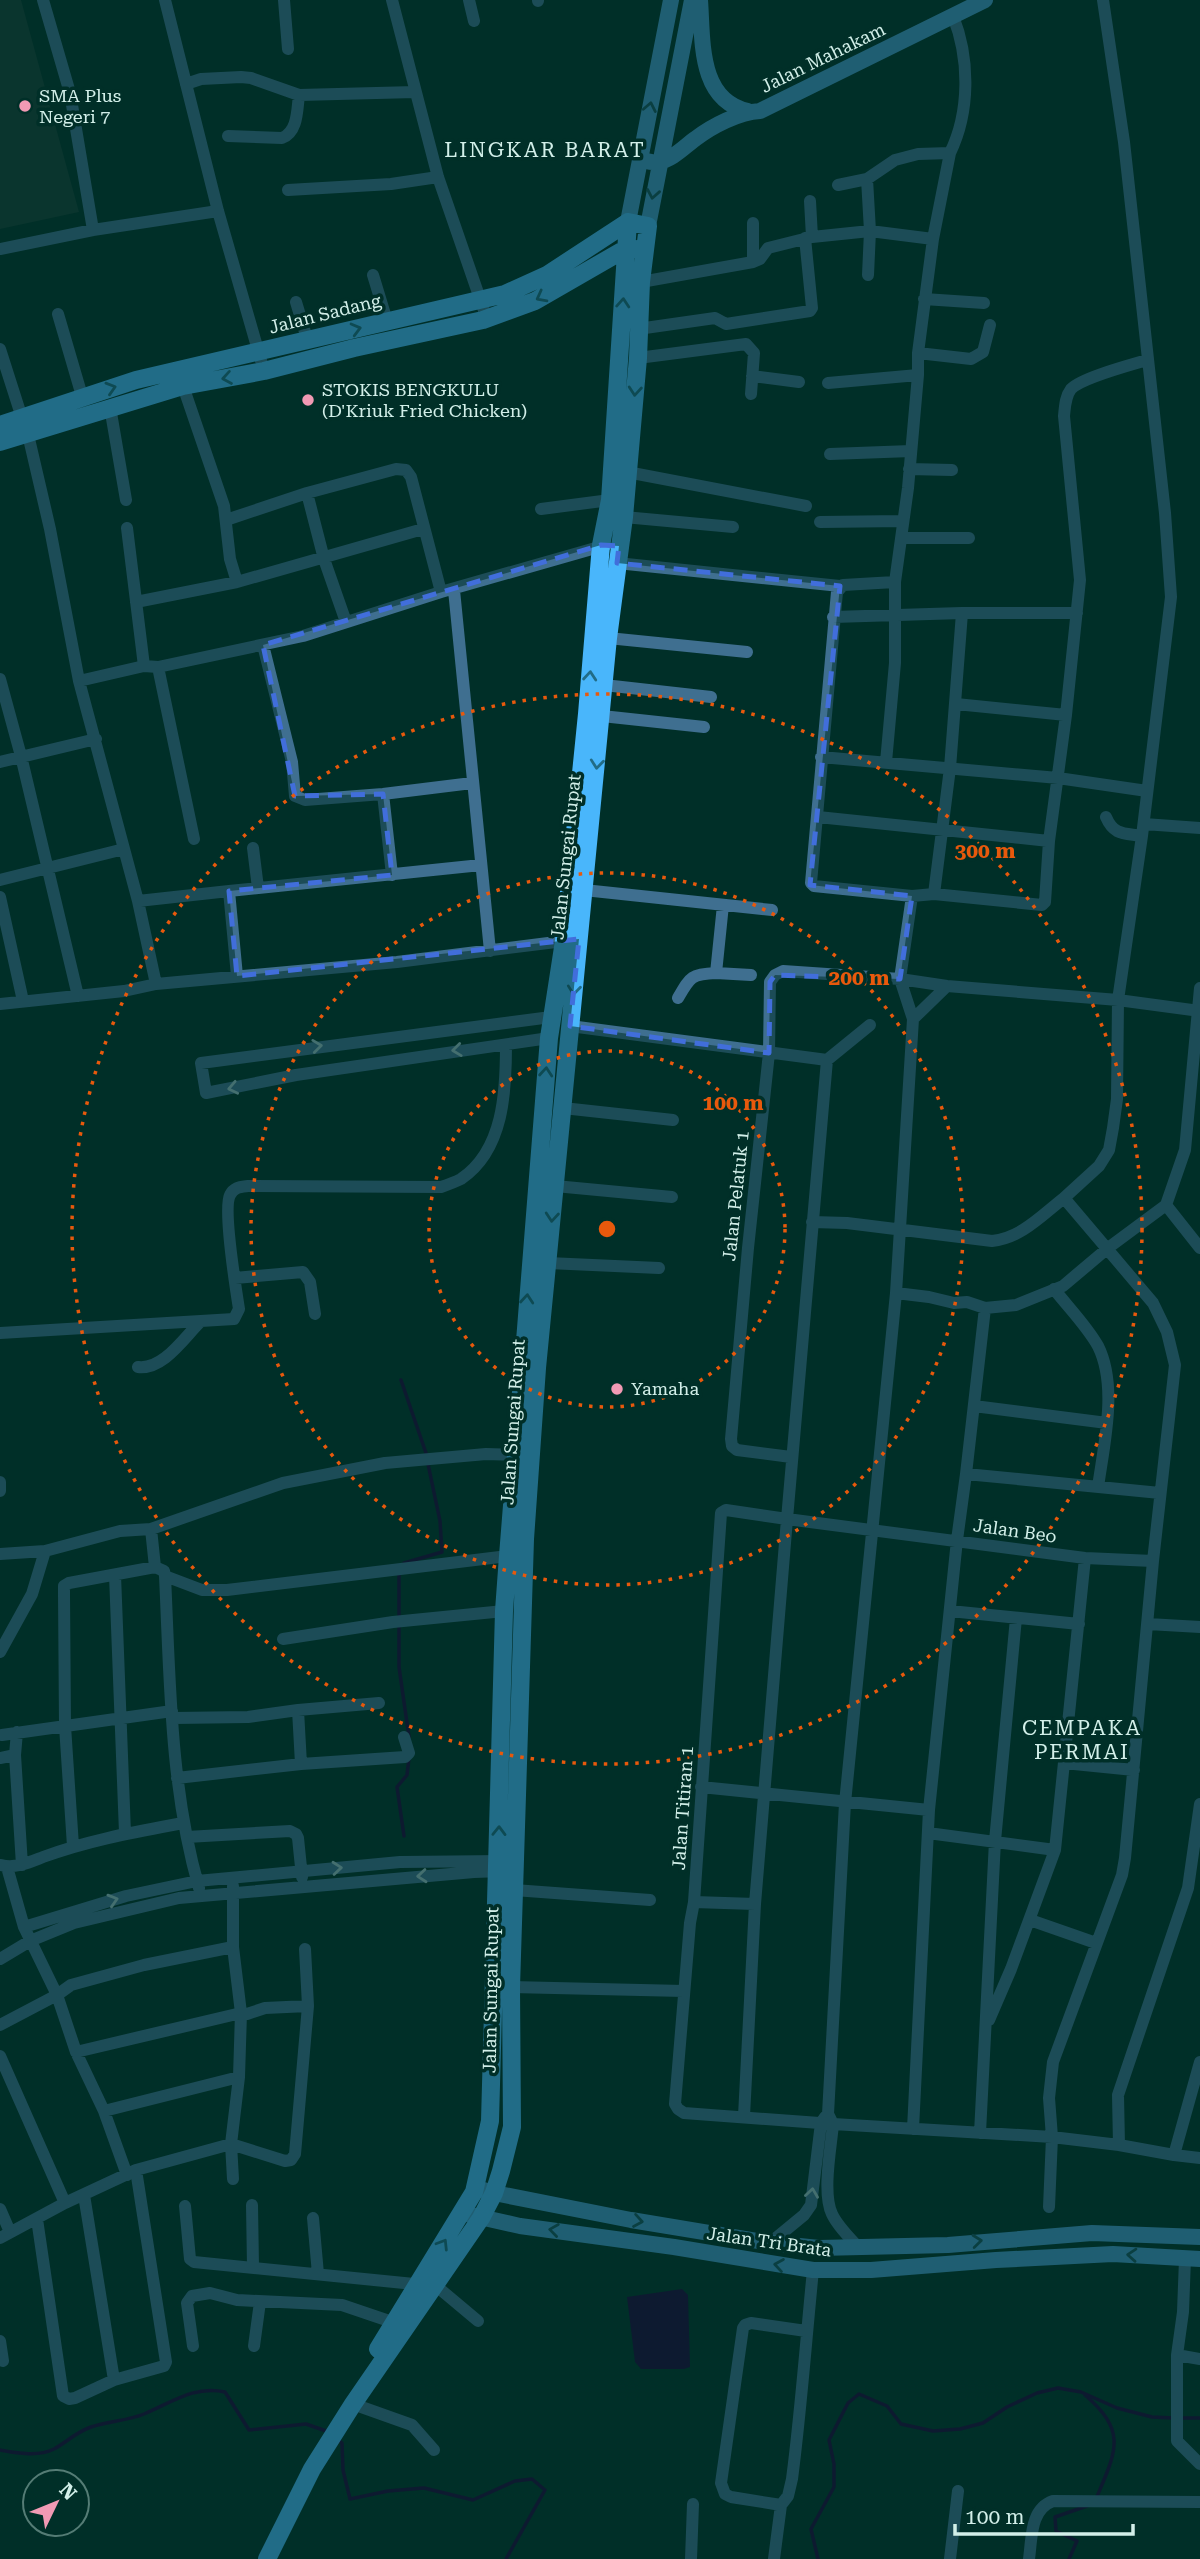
<svg xmlns="http://www.w3.org/2000/svg" width="1200" height="2559" font-family="'Roboto Serif',serif">
  <rect width="100%" height="100%" fill="#002f28"/>
  <path fill="#173c36" d="M0 0H21L79 212 0 229Z"/>
  <path fill="#1e023a" d="M682 2289 688 2295 690 2367 684 2369H641L635 2362 627 2297Z"/>
  <g fill="none" stroke-linecap="round" stroke-linejoin="round">
    <path stroke="#1e023a" stroke-width="3.5" d="M401 1380 427 1456
      M404 1563 442 1552 440 1521 428 1464
      M399 1570V1667L409 1737
      M404 1836 397 1787 407 1775 409 1758
      M1085 2395C1128 2432 1116 2451 1096 2499
      M1181 2418H1200
      M337 2439 342 2443 343 2470 350 2499 388 2491 424 2488 473 2500 515 2481 532 2479 545 2490 506 2559
      M0 2450C17 2453 38 2457 54 2449 67 2442 76 2432 91 2427 108 2421 127 2421 144 2414 171 2403 194 2385 225 2392L249 2430 306 2424 329 2432
      M818 2559 811 2529 834 2487V2464L829 2440 848 2403 859 2394 887 2406 901 2424 933 2431 960 2429 983 2423 1007 2407 1037 2393 1058 2388 1081 2392 1117 2408 1152 2417 1173 2418
      M1069 2559 1077 2541 1056 2531 1055 2517 1087 2506"/>
    <path stroke="#3f6f90" stroke-width="12" d="M43 0 70 93 93 230
      M165 0 218 211 264 371
      M284 0 288 49
      M392 0 438 177 487 319
      M469 0 474 21
      M538 0V1
      M186 84 201 79 241 77 251 78 299 95 415 92
      M228 136 282 138C298 132 297 110 299 95
      M867 179 870 231 868 275
      M838 185 867 179 895 160 918 154 950 153
      M288 190 391 184 438 177
      M810 201 812 237
      M0 249 93 230 218 211
      M753 262V223
      M373 275 387 321
      M641 282 753 262 760 259 768 248 812 237 870 231 933 239
      M924 299 984 303
      M296 302 308 342
      M58 314 82 396
      M638 329 715 318 726 324 810 311 812 308 805 238
      M0 349 30 443 50 529 79 681 138 901 156 984
      M918 353 971 359 983 352 990 325
      M638 358 746 344 754 353 751 394
      M752 376 799 382
      M828 383 918 375
      M183 386 224 506 230 559 237 582
      M110 407 126 500
      M830 454 911 451
      M909 469 952 470
      M627 472 806 506
      M307 493 324 559 346 622
      M541 509 610 500
      M624 517 733 527
      M226 520 307 493 396 469 406 470 411 477 441 592
      M820 522 903 521
      M127 528 144 666
      M901 538H969
      M617 563 840 586
      M895 582 843 585 837 592 811 883 814 886 912 896 934 894 1042 905 1045 902 1049 841 1066 715 1080 580 1064 416C1065 407 1065 397 1071 389 1081 378 1130 365 1147 360
      M454 590 490 951
      M136 602 237 582 423 529
      M833 617 962 613H1077
      M608 638 747 652
      M263 645 292 762 295 796 305 800 383 794 472 783
      M158 667 194 839
      M0 679 21 756 78 996
      M79 681 144 666 158 667 303 636 441 592 606 545
      M604 685 711 697
      M956 704 1066 715
      M602 716 704 727
      M821 757 1058 778 1147 791
      M0 762 96 739
      M886 762 895 663V582L908 488 918 375V353L933 239 950 153C970 112 970 59 953 16
      M383 794 392 875
      M818 817 1049 841
      M1106 817C1114 836 1125 833 1142 836
      M1144 824 1200 828
      M253 848 258 888
      M0 880 124 849
      M584 890 772 910
      M934 894 950 768 962 613
      M0 897 23 1001
      M138 901 229 891
      M723 905 716 973 751 975
      M237 976 229 891 481 865
      M678 998C690 977 691 974 716 973
      M0 1004 124 991 156 984 397 962 564 941
      M913 1019 947 986
      M870 1025 827 1060 787 1519 726 1510 721 1513 694 1902 690 1923 675 2104 678 2109 684 2113 833 2124 1052 2137 1119 2145 1118 2095 1188 1888 1200 1804
      M570 1026 827 1060
      M549 1038 296 1075 206 1093 201 1063 551 1017
      M563 1108 673 1120
      M555 1186 672 1197
      M1166 1205 1200 1248
      M812 1222 847 1223 992 1241C1021 1238 1041 1216 1064 1198
      M548 1263 659 1268
      M235 1278 303 1272 310 1282 315 1314
      M1054 1289C1068 1307 1087 1326 1098 1346 1118 1386 1104 1444 1098 1487
      M896 1293 929 1297 954 1303 967 1302 985 1308 1016 1305 1063 1286 1108 1248 1166 1205 1185 1150 1200 988
      M0 1333 234 1319 239 1309C236 1290 223 1208 230 1195 234 1187 240 1187 248 1186L441 1187C447 1185 455 1182 461 1179 504 1150 506 1091 506 1045
      M138 1367C163 1370 183 1339 200 1322
      M974 1406 1107 1423
      M791 1457 737 1450 732 1446 731 1439 748 1248 769 1053 770 982 775 975 783 971 900 979 947 986 1118 1000 1200 1011
      M966 1474 1160 1493
      M0 1482V1491
      M151 1529 155 1567
      M0 1554 45 1551 120 1531 151 1529 283 1483 385 1463 486 1454 516 1455
      M115 1575 125 1833
      M165 1576C170 1681 170 1787 199 1888
      M950 1611 1079 1624
      M1148 1624 1200 1627
      M283 1639 393 1622 504 1611
      M0 1652 32 1594 45 1551
      M298 1710 301 1764
      M174 1718 248 1717 298 1710 379 1703
      M17 1732 15 1755 22 1865
      M2 1735 172 1711
      M0 1758 15 1755
      M1064 1763 1134 1770
      M177 1778 301 1764 405 1757 409 1753 404 1737
      M701 1787 929 1810
      M928 1833 1055 1850
      M187 1837 290 1831 296 1834 298 1838 302 1877
      M73 1846 65 1726 64 1593V1586L69 1583 155 1567 164 1571 165 1576 202 1590H227L508 1556
      M1 1865C15 1869 30 1862 43 1857 89 1840 135 1832 183 1823
      M7 1867 24 1927 57 1995 76 2052 104 2111 127 2175
      M514 1890 650 1900
      M694 1902 755 1904
      M1030 1920 1096 1943
      M24 1927 126 1896 197 1881 400 1862 503 1861
      M0 1959 30 1941 74 1923 179 1898 474 1872 503 1871
      M511 1987 684 1991
      M989 2020 1011 1969 1055 1850 1085 1558
      M0 2025 57 1995 71 1985 144 1965 233 1947
      M76 2052 241 2013 247 2014 265 2008 308 2006 305 1949
      M0 2056 65 2203
      M1200 2062 1174 2155 1200 2158
      M104 2111 239 2077
      M744 2116 755 1904 787 1519 1085 1558 1153 1561
      M913 2129 929 1810 957 1540 966 1474 985 1308
      M980 2133 995 1841 1016 1618
      M1119 2145 1174 2155
      M233 2179 231 2144 239 2077 241 2013 233 1947V1886
      M84 2195 114 2380
      M252 2205 253 2267
      M185 2206 190 2259 194 2262 424 2285
      M1049 2207 1052 2137 1049 2098 1053 2062 1122 1875 1125 1858 1153 1561 1175 1365 1167 1332 1153 1303 1064 1198 1099 1166 1109 1150 1113 1128 1117 1099 1118 1000 1142 836 1171 597 1165 513 1124 142 1103 0
      M0 2209 10 2232
      M313 2218 318 2274
      M37 2219 63 2396 69 2399 75 2398 114 2380 164 2366 166 2362 136 2170
      M0 2238 65 2203 136 2170 231 2144 285 2161 291 2160 295 2154 308 2006
      M770 2243 804 2215 811 2205 821 2123 825 2117
      M860 2249C850 2238 838 2227 832 2214 822 2193 831 2148 833 2124L828 2114 845 1803 896 1293 913 1019 900 979 912 896
      M1185 2259 1183 2312 1177 2355 1200 2359
      M435 2285 478 2321
      M0 2341 3 2361
      M193 2346 187 2303 192 2296 210 2293 237 2300 342 2305 401 2325
      M254 2346 260 2302
      M1177 2355V2441L1200 2464
      M353 2404 412 2425 434 2450
      M781 2505 731 2497 725 2494 721 2483 743 2328 745 2325 751 2323 806 2331
      M691 2559 693 2504
      M774 2559 781 2505 788 2496 792 2479C801 2410 806 2340 813 2270
      M950 2559 958 2491
      M1029 2559C1032 2538 1030 2509 1053 2501L1200 2502"/>
    <path stroke="#4697cc" stroke-width="16" d="M700 0C703 40 698 100 748 111
      M642 160C646 161 653 163 658 162 672 160 684 147 695 139 712 126 739 112 760 111L985 0
      M628 222 671 0
      M648 226 692 0
      M476 2188 494 2193 631 2220 770 2243 819 2248 948 2245 1092 2233 1200 2237
      M462 2213 520 2226 674 2247 813 2270H871L996 2260 1113 2254 1200 2259"/>
    <path stroke="#49b6fb" stroke-width="18" d="M0 425 136 380 505 294 547 275 628 222 648 226 641 282 638 358 624 517 608 638 537 1368 525 1539 511 1987 512 2127 501 2171 494 2193 481 2218 353 2404 312 2469 267 2559
      M0 442 183 386 264 371 354 348 483 320 535 301 627 248 635 249
      M378 2349 474 2192 490 2121 504 1611 508 1556 549 1038 564 941 587 714 601 545 610 500 628 222"/>
  </g>
  <defs><path id="oneway-chevron" d="M-2-3.5L2.5 0L-2 3.5" fill="none" stroke-width="1.6" stroke-linecap="round" stroke-linejoin="round" transform="scale(1.75)"/></defs>
  <g stroke="#185361">
    <use href="#oneway-chevron" transform="translate(650 107) rotate(-79)"/>
    <use href="#oneway-chevron" transform="translate(653 194) rotate(100)"/>
    <use href="#oneway-chevron" transform="translate(638 2221) rotate(10)"/>
    <use href="#oneway-chevron" transform="translate(554 2230) rotate(-172)"/>
    <use href="#oneway-chevron" transform="translate(977 2241) rotate(-6)"/>
    <use href="#oneway-chevron" transform="translate(1132 2255) rotate(-176)"/>
    <use href="#oneway-chevron" transform="translate(779 2265) rotate(-171)"/>
  </g>
  <g stroke="#216c87">
    <use href="#oneway-chevron" transform="translate(541 297) rotate(152)"/>
    <use href="#oneway-chevron" transform="translate(623 303) rotate(-86)"/>
    <use href="#oneway-chevron" transform="translate(356 329) rotate(-15)"/>
    <use href="#oneway-chevron" transform="translate(227 378) rotate(170)"/>
    <use href="#oneway-chevron" transform="translate(111 388) rotate(-17)"/>
    <use href="#oneway-chevron" transform="translate(635 391) rotate(95)"/>
    <use href="#oneway-chevron" transform="translate(590 676) rotate(-85)"/>
    <use href="#oneway-chevron" transform="translate(597 764) rotate(96)"/>
    <use href="#oneway-chevron" transform="translate(574 990) rotate(96)"/>
    <use href="#oneway-chevron" transform="translate(546 1072) rotate(-85)"/>
    <use href="#oneway-chevron" transform="translate(552 1217) rotate(95)"/>
    <use href="#oneway-chevron" transform="translate(527 1299) rotate(-85)"/>
    <use href="#oneway-chevron" transform="translate(499 1831) rotate(-89)"/>
    <use href="#oneway-chevron" transform="translate(443 2244) rotate(-58)"/>
  </g>
  <g stroke="#97bcc5">
    <use href="#oneway-chevron" transform="translate(317 1046) rotate(-7)"/>
    <use href="#oneway-chevron" transform="translate(457 1050) rotate(173)"/>
    <use href="#oneway-chevron" transform="translate(233 1088) rotate(168)"/>
    <use href="#oneway-chevron" transform="translate(337 1868) rotate(-5)"/>
    <use href="#oneway-chevron" transform="translate(422 1876) rotate(175)"/>
    <use href="#oneway-chevron" transform="translate(113 1900) rotate(-17)"/>
    <use href="#oneway-chevron" transform="translate(812 2193) rotate(-82)"/>
  </g>
  <path d="M0 0H1200V2559H0ZM601 545 619 546 617 563 840 586 810 885 912 896 900 979 775 975 770 982 769 1053 570 1026 579 939 237 976 229 891 392 875 383 794 295 796 263 645Z" fill="#002f28" fill-opacity=".55" fill-rule="evenodd"/>
  <path fill="none" stroke="#416edb" stroke-width="5" stroke-dasharray="14 9" stroke-linejoin="round" d="M601 545 619 546 617 563 840 586 810 885 912 896 900 979 775 975 770 982 769 1053 570 1026 579 939 237 976 229 891 392 875 383 794 295 796 263 645Z"/>
  <g fill="none" stroke="#e8590c" stroke-width="3.5" stroke-dasharray="3.5 7">
    <circle cx="607" cy="1229" r="178"/>
    <circle cx="607" cy="1229" r="356"/>
    <circle cx="607" cy="1229" r="535"/>
  </g>
  <g fill="#f19ab4" stroke="#002f28" stroke-width="2.5">
    <circle cx="25" cy="106" r="7"/>
    <circle cx="308" cy="400" r="7"/>
    <circle cx="617" cy="1389" r="7"/>
  </g>
  <g text-anchor="middle" stroke-width="7" stroke-linejoin="round" paint-order="stroke">
    <g font-size="18" fill="#d2efe9" stroke="#002f28">
      <text transform="translate(823 58) rotate(-26)" y="6">Jalan Mahakam</text>
      <text transform="translate(325 314) rotate(-14)" y="6">Jalan Sadang</text>
      <text transform="translate(566 857) rotate(-84)" y="6">Jalan Sungai Rupat</text>
      <text transform="translate(736 1196) rotate(-84)" y="6">Jalan Pelatuk 1</text>
      <text transform="translate(513 1422) rotate(-86)" y="6">Jalan Sungai Rupat</text>
      <text transform="translate(1015 1531) rotate(8)" y="6">Jalan Beo</text>
      <text transform="translate(683 1808) rotate(-86)" y="6">Jalan Titiran 1</text>
      <text transform="translate(491 1990) rotate(-89)" y="6">Jalan Sungai Rupat</text>
      <text transform="translate(769 2242) rotate(8)" y="6">Jalan Tri Brata</text>
    </g>
    <g font-size="18" fill="#d2efe9" stroke="#002f28" text-anchor="start">
      <text x="39" y="102">SMA Plus<tspan x="39" dy="21">Negeri 7</tspan></text>
      <text x="322" y="396">STOKIS BENGKULU<tspan x="322" dy="21">(D'Kriuk Fried Chicken)</tspan></text>
      <text x="631" y="1395">Yamaha</text>
    </g>
    <g font-size="21" letter-spacing="2" fill="#d2efe9" stroke="#002f28">
      <text x="545" y="157">LINGKAR BARAT</text>
      <text x="1082" y="1735">CEMPAKA<tspan x="1082" dy="24">PERMAI</tspan></text>
    </g>
  </g>
  <circle cx="607" cy="1229" r="10" fill="#e8590c" stroke="#002f28" stroke-width="3.5"/>
  <g font-size="21" text-anchor="middle" font-weight="bold" fill="#e8590c" stroke="#002f28" stroke-width="7" stroke-linejoin="round" paint-order="stroke">
    <text x="985" y="858">300 m</text>
    <text x="859" y="985">200 m</text>
    <text x="733" y="1110">100 m</text>
  </g>
  <g transform="translate(56 2503) rotate(47)"><circle r="33" fill="#002f28" stroke="#547c75" stroke-width="2"/>
  <path d="M0-5L12 26L0 18L-12 26Z" fill="#f19ab4"/>
  <text y="-10" font-size="19" font-weight="bold" text-anchor="middle" fill="#d2efe9">N</text>
  </g>
  <path d="M955 2524v10h178v-10" fill="none" stroke="#d2efe9" stroke-width="3.5"/>
  <text x="965" y="2524" font-size="21" fill="#d2efe9" stroke="#002f28" stroke-width="5" paint-order="stroke">100 m</text>
</svg>
